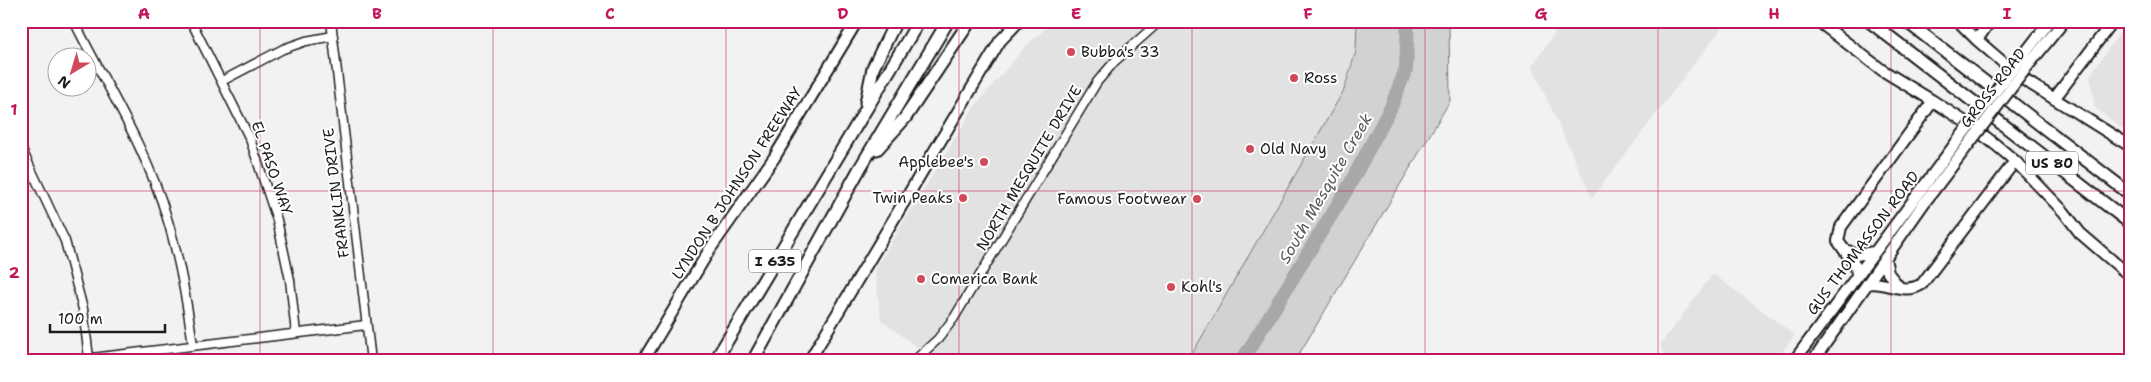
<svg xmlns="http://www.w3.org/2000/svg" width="2151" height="382" font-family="'Shantell Sans',sans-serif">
  <rect width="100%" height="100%" fill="#f2f2f2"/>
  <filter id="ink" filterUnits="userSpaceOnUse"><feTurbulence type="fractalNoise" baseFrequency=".02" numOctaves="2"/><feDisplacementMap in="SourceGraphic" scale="10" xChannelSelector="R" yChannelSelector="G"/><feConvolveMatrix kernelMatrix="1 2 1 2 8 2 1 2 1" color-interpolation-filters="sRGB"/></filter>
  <g filter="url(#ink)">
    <path fill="#e2e2e2" d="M1054 21H1357L1356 51 1344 90 1189 361H935L881 320 875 269 974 107 1026 46Z
      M1563 21H1727L1592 198 1532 66Z
      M2128 21H2130V134L2095 108 2090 75Z
      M1713 274 1795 335 1775 361H1667L1660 345Z"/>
    <path fill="#d2d2d2" stroke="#777" d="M1357 21H1449L1450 101 1295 361H1188L1344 90 1356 51Z"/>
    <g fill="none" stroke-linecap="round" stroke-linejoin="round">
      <path stroke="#a8a8a8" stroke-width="14" d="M1242 361 1349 186 1391 107 1406 69 1408 21"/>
      <defs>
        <path id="minor" d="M74 21C106 86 147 149 167 218 180 260 187 302 193 345
          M191 21 250 139 277 220 290 280 296 333
          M331 21 371 361
          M222 81 283 49 306 41 333 36
          M21 148 65 241 83 309 89 358
          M67 361 366 325
          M914 361 938 339 954 318 1097 82 1115 61 1160 21"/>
        <path id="major" d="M1818 21 1882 70 1933 101 1970 125 1996 145 2015 161 2064 212 2080 233 2130 276
          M1958 21 1977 40 2021 78 2130 146
          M1977 40 1990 21
          M2022 57 2050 21
          M2030 63 2064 21
          M2054 99 2113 21
          M1844 249 1856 255 1874 252
          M1885 258 1888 273 1900 288
          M1857 275 1856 267 1838 241 1841 227 1933 101
          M1868 283C1888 282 1905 295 1922 284L2015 161
          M643 361 710 249 774 158 857 21
          M809 361 1000 41 1019 21
          M1794 361 1956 143
          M1813 361 1924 203 1965 149"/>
        <path id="highway" d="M1869 21 2130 223
          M1906 21 2130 194
          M866 103 873 68 896 21
          M877 149 905 118 970 21
          M715 361 919 21
          M753 361 860 168 948 21"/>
      </defs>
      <use href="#minor" stroke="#1c1c1c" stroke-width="11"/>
      <use href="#major" stroke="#1c1c1c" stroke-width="14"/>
      <use href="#highway" stroke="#1c1c1c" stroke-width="15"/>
      <use href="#minor" stroke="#fff" stroke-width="8"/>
      <use href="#major" stroke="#fff" stroke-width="10"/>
      <use href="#highway" stroke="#fff" stroke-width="11"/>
      <defs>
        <path id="major-bridge" d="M1956 143 2022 57
          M1965 149 2030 63"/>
      </defs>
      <use href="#major-bridge" stroke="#1c1c1c" stroke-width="14" stroke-linecap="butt"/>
      <use href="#major-bridge" stroke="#fff" stroke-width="10"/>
    </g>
  </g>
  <path fill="none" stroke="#c2185b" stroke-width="1" stroke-opacity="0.55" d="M260 21V361M493 21V361M726 21V361M959 21V361M1192 21V361M1425 21V361M1658 21V361M1891 21V361M21 191H2130"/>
  <g fill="#d1495b" stroke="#fff" stroke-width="2">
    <circle cx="1071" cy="52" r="5"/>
    <circle cx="1294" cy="78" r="5"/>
    <circle cx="1250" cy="149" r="5"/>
    <circle cx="984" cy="162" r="5"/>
    <circle cx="963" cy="198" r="5"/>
    <circle cx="1197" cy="199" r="5"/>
    <circle cx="921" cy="279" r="5"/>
    <circle cx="1171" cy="287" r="5"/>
  </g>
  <g text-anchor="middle" stroke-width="4" stroke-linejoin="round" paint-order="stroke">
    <g fill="#fff" stroke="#606060" stroke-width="1">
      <rect x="2026" y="151.5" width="52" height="23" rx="4"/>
      <rect x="749" y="249.5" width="52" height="23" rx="4"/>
    </g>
    <g font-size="14" font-weight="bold" fill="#1c1c1c">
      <text x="2052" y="168">US 80</text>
      <text x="775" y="266">I 635</text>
    </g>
    <g font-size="15" fill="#1c1c1c" stroke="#fff" text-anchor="start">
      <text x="1081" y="57">Bubba's 33</text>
      <text x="1304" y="83">Ross</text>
      <text x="1260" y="154">Old Navy</text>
      <text x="974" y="167" text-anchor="end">Applebee's</text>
      <text x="953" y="203" text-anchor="end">Twin Peaks</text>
      <text x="1187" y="204" text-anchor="end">Famous Footwear</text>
      <text x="931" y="284">Comerica Bank</text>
      <text x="1181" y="292">Kohl's</text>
    </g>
    <g font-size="15" fill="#1c1c1c" stroke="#fff">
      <text transform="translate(1993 88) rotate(-52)" y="5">GROSS ROAD</text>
      <text transform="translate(272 168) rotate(71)" y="5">EL PASO WAY</text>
      <text transform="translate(1029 168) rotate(-59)" y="5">NORTH MESQUITE DRIVE</text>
      <text transform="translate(737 183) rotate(-57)" y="5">LYNDON B JOHNSON FREEWAY</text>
      <text transform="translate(336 193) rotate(-97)" y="5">FRANKLIN DRIVE</text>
      <text transform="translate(1863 243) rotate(-53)" y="5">GUS THOMASSON ROAD</text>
    </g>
    <g font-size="16" font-style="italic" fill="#5b5b5b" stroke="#fff">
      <text transform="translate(1325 188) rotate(-60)" y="6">South Mesquite Creek</text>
    </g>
  </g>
  <rect width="2151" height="382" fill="none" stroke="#fff" stroke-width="55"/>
  <g transform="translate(72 72) rotate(218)"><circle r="24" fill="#ffffff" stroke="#a4a4a4"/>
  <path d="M0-4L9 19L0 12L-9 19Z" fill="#d1495b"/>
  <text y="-8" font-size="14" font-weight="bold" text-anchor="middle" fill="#1c1c1c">N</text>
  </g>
  <path d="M50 324v8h115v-8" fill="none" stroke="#1c1c1c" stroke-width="2.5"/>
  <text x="58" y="324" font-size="15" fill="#1c1c1c" stroke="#ffffff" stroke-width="4" paint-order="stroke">100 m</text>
  <rect x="28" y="28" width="2096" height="326" fill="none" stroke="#c2185b" stroke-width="2"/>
  <g font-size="16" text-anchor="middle" font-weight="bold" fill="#c2185b">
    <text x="144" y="19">A</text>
    <text x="377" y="19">B</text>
    <text x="610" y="19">C</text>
    <text x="843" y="19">D</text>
    <text x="1076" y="19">E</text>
    <text x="1308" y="19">F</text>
    <text x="1541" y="19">G</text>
    <text x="1774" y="19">H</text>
    <text x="2007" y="19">I</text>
    <text x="14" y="115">1</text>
    <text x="14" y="278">2</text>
  </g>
</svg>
